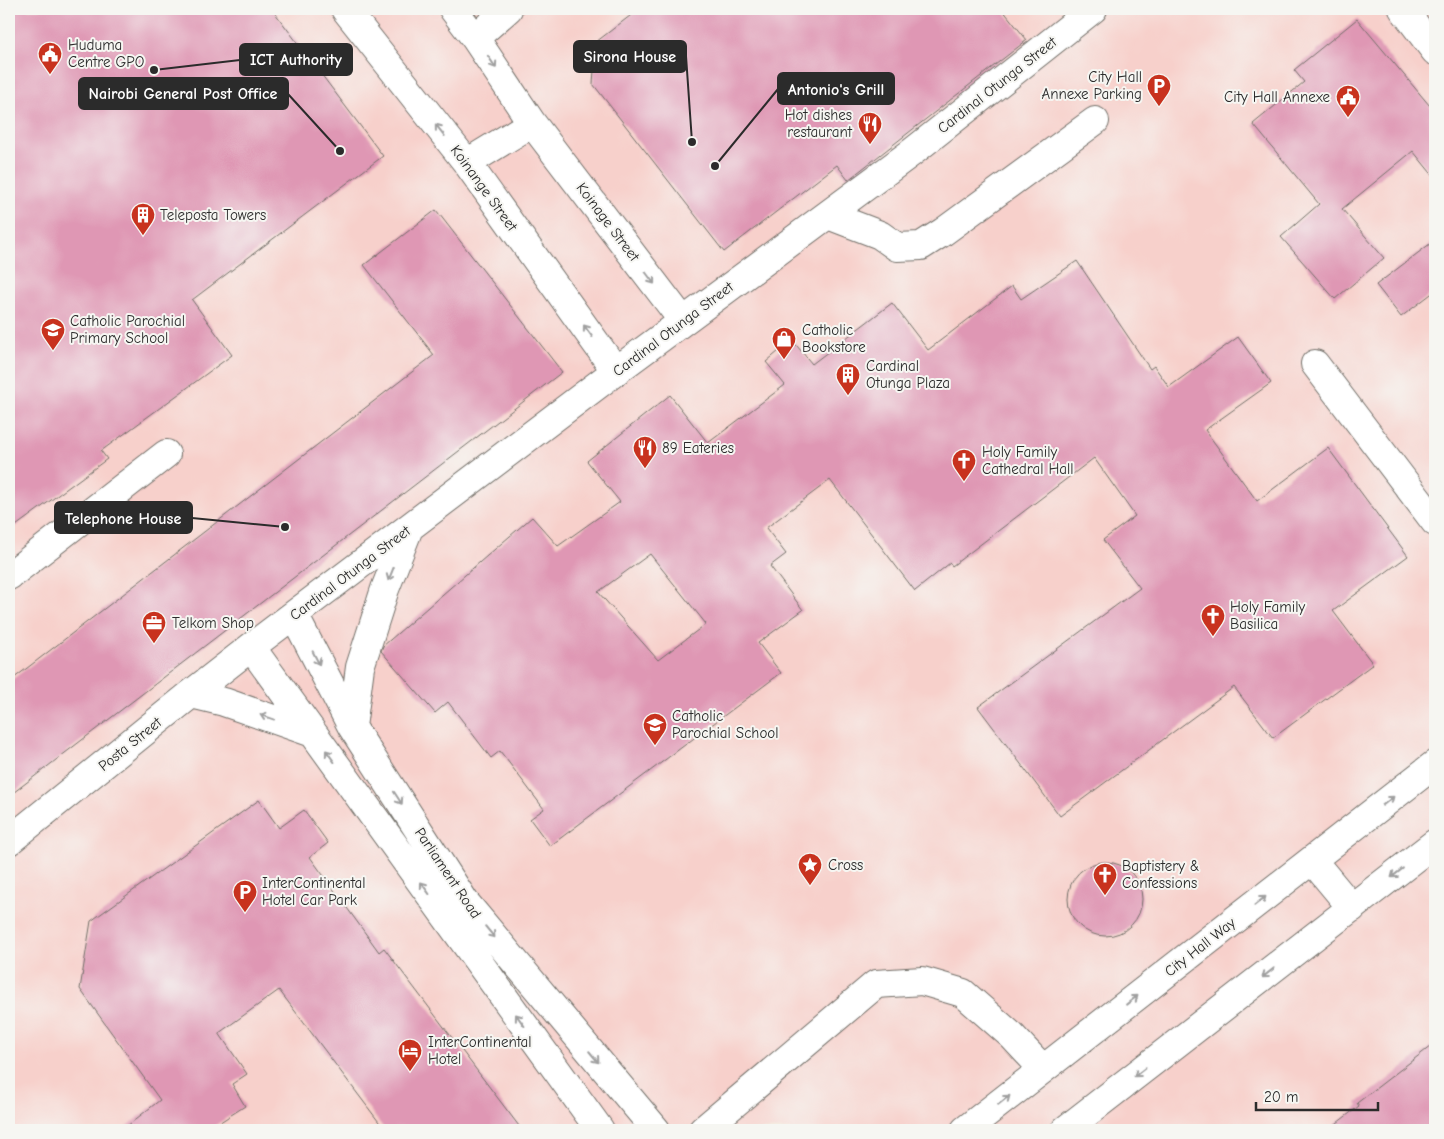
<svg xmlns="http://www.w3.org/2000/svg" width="1444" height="1139" font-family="'Comic Neue',sans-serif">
  <rect width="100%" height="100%" fill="#f6f6f2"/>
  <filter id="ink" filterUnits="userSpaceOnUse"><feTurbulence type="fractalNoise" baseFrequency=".02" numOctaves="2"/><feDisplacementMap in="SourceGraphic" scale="10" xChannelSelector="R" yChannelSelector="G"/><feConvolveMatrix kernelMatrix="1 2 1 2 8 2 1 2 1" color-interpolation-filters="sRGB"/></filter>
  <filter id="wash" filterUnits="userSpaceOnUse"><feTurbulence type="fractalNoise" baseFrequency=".0096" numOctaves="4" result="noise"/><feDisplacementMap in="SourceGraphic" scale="20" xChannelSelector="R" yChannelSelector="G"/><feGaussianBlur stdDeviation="1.12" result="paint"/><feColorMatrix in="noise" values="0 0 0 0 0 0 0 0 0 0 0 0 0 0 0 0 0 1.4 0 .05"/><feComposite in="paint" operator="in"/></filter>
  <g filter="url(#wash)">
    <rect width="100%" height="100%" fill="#f2e9d6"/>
    <path fill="#f7d0cb" d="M9 9H1435V1130H9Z"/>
    <g id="blocks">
      <path fill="#df97b4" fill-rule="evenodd" d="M9 9H272L383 156 192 300 232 355 101 451 107 459 9 531Z
        M639 9H1002L1027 40 848 180 837 165 724 252 593 84 596 42Z
        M1357 19 1435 112V178L1413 151 1342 209 1384 258 1335 299 1281 237 1319 204 1253 124 1304 82 1294 70Z
        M436 210 562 372 9 796V682L434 355 364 265Z
        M1435 240V291L1401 317 1376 285Z
        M1077 261 1150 369 1154 366 1169 387 1238 337 1271 383 1205 430 1257 501 1328 448 1408 556 1333 611 1373 664 1273 738 1234 687 1060 816 978 707 1140 588 1103 540 1135 516 1094 458 952 566 950 563 915 591 830 480 766 528 786 554 770 566 803 610 758 643 781 673 550 846 530 819 544 809 500 751 491 758 448 702 435 713 381 651 383 646 532 517 558 546 620 502 587 461 670 395 708 443 785 385 766 362 792 340 812 364 892 303 928 350 1012 286 1021 299ZM650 554 706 624 658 660 598 592Z
        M259 800 279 828 304 810 328 843 310 857 379 952 384 948 522 1130H385L279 990 219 1033 247 1074 232 1084 245 1106 208 1130H122L160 1100 80 989 91 921Z
        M1068 899a37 37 0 1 1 74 0a37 37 0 1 1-74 0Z
        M1435 1043V1130H1328L1359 1106 1357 1103Z"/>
    </g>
  </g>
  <g filter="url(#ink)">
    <use href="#blocks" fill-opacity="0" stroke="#716e67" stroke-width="1"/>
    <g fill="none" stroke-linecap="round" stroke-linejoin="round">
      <defs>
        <path id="minor" d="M345 9 467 163 616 371
          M453 9 475 38 532 123 683 321
          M1403 9 1435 51
          M475 38 508 9
          M467 163 532 123
          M828 215 880 235 897 247 921 246 943 232 1095 121
          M1315 364 1435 522
          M9 576 166 454
          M294 615 352 727 465 902 656 1130
          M251 647 600 1130
          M191 694 224 702 313 733
          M352 727 360 667 385 589 409 528
          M9 841 191 694 251 647 616 371 911 153 1093 9
          M1312 860 1352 908
          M703 1130 876 984 922 981 963 993 1012 1036 1043 1069
          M965 1130 1435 764
          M1065 1130 1435 843"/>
      </defs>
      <use href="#minor" stroke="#716e67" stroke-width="30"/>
      <use href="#minor" stroke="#fff" stroke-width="28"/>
    </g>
    <defs><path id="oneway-shaft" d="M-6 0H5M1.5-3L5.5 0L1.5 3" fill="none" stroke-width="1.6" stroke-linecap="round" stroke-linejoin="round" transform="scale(1.25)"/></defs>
    <g stroke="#a0a0a0">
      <use href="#oneway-shaft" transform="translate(492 62) rotate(56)"/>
      <use href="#oneway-shaft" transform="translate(440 130) rotate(-128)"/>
      <use href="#oneway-shaft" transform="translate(650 278) rotate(53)"/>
      <use href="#oneway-shaft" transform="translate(588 331) rotate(-126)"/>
      <use href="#oneway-shaft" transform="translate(391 574) rotate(112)"/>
      <use href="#oneway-shaft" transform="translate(316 658) rotate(63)"/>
      <use href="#oneway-shaft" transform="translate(267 717) rotate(-161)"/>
      <use href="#oneway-shaft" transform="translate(330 756) rotate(-126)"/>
      <use href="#oneway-shaft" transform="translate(398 798) rotate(57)"/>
      <use href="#oneway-shaft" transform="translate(1388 801) rotate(-38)"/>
      <use href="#oneway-shaft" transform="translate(1397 873) rotate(142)"/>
      <use href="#oneway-shaft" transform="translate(425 888) rotate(-126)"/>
      <use href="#oneway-shaft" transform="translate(1260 901) rotate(-38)"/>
      <use href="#oneway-shaft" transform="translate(490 932) rotate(50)"/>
      <use href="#oneway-shaft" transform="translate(1268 973) rotate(142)"/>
      <use href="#oneway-shaft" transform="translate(1132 1000) rotate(-38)"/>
      <use href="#oneway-shaft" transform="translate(520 1020) rotate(-126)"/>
      <use href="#oneway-shaft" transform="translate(594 1057) rotate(50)"/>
      <use href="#oneway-shaft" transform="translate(1140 1072) rotate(142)"/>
      <use href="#oneway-shaft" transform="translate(1004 1100) rotate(-38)"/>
    </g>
  </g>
  <defs>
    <symbol id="civic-pin" viewBox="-11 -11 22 30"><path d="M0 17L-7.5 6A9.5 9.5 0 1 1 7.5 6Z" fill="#c8321e" stroke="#f6f6f2"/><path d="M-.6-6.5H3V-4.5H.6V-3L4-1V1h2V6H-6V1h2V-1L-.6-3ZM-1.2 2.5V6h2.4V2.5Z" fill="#fff"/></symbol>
    <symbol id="parking-pin" viewBox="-11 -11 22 30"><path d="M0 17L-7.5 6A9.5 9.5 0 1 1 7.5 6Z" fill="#c8321e" stroke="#f6f6f2"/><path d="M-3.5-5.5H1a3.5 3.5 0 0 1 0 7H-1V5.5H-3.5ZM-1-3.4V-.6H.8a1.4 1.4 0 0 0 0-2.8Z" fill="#fff"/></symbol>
    <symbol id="restaurant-pin" viewBox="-11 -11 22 30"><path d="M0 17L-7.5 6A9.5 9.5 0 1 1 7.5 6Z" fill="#c8321e" stroke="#f6f6f2"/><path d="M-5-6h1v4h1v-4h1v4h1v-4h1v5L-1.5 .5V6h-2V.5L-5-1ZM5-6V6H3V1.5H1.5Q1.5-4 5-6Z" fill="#fff"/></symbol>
    <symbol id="building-pin" viewBox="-11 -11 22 30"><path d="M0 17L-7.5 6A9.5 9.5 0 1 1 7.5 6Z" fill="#c8321e" stroke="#f6f6f2"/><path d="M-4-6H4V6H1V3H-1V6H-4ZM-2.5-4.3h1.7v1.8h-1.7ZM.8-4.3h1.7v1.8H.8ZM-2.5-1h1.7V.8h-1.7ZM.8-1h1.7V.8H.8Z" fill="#fff"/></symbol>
    <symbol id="school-pin" viewBox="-11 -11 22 30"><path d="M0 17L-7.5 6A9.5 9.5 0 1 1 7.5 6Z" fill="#c8321e" stroke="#f6f6f2"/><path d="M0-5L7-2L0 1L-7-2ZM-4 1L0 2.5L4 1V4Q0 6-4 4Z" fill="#fff"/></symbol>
    <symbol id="shop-pin" viewBox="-11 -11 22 30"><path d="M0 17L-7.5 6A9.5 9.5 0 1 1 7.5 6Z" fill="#c8321e" stroke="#f6f6f2"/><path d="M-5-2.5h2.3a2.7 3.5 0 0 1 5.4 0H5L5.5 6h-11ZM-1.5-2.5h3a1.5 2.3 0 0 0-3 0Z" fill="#fff"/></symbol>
    <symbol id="church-pin" viewBox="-11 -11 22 30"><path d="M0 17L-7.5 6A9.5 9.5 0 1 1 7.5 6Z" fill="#c8321e" stroke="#f6f6f2"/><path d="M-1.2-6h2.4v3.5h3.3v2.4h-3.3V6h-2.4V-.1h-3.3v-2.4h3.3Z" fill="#fff"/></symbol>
    <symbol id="office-pin" viewBox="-11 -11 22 30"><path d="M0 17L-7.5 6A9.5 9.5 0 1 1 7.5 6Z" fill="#c8321e" stroke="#f6f6f2"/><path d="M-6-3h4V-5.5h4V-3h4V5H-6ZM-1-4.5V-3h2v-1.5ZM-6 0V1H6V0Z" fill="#fff"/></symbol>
    <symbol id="sight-pin" viewBox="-11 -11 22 30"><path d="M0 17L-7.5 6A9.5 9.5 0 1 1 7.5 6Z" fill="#c8321e" stroke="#f6f6f2"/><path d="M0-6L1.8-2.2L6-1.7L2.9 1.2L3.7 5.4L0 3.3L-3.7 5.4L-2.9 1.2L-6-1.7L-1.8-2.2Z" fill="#fff"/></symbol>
    <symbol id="hotel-pin" viewBox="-11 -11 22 30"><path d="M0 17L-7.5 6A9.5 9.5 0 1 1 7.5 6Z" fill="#c8321e" stroke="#f6f6f2"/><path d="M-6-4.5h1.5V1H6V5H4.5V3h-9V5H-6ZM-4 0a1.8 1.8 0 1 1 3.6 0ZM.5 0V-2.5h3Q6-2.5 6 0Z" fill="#fff"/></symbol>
  </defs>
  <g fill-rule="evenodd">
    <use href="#civic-pin" x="36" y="40" width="28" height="38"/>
    <use href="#parking-pin" x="1145" y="72" width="28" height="38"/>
    <use href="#civic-pin" x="1334" y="83" width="28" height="38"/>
    <use href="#restaurant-pin" x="856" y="110" width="28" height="38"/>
    <use href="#building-pin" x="129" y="201" width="28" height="38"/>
    <use href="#school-pin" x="39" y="316" width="28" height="38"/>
    <use href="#shop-pin" x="770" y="325" width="28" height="38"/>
    <use href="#building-pin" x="834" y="361" width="28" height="38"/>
    <use href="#restaurant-pin" x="631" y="434" width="28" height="38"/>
    <use href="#church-pin" x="950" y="447" width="28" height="38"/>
    <use href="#church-pin" x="1199" y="602" width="28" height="38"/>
    <use href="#office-pin" x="140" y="609" width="28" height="38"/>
    <use href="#school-pin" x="641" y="711" width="28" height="38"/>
    <use href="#sight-pin" x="796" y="851" width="28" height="38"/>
    <use href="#church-pin" x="1091" y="861" width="28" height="38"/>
    <use href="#parking-pin" x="231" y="878" width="28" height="38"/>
    <use href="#hotel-pin" x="396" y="1037" width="28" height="38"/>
  </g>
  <g text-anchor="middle" stroke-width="4" stroke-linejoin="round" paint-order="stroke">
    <g font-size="15" fill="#2b2b2b" stroke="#f6f6f2" text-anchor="start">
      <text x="68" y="50">Huduma<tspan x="68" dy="17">Centre GPO</tspan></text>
      <text x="1142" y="82" text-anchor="end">City Hall<tspan x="1142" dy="17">Annexe Parking</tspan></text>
      <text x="1330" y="102" text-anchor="end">City Hall Annexe</text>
      <text x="852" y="120" text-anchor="end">Hot dishes<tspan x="852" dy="17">restaurant</tspan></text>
      <text x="160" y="220">Teleposta Towers</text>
      <text x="70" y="326">Catholic Parochial<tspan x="70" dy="17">Primary School</tspan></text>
      <text x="802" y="335">Catholic<tspan x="802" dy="17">Bookstore</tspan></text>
      <text x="866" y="371">Cardinal<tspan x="866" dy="17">Otunga Plaza</tspan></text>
      <text x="662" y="453">89 Eateries</text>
      <text x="982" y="457">Holy Family<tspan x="982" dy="17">Cathedral Hall</tspan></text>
      <text x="1230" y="612">Holy Family<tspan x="1230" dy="17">Basilica</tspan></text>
      <text x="172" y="628">Telkom Shop</text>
      <text x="672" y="721">Catholic<tspan x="672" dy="17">Parochial School</tspan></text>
      <text x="828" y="870">Cross</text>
      <text x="1122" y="871">Baptistery &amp;<tspan x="1122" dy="17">Confessions</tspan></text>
      <text x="262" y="888">InterContinental<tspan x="262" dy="17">Hotel Car Park</tspan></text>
      <text x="428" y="1047">InterContinental<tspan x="428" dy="17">Hotel</tspan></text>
    </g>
    <g font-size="15" fill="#2b2b2b" stroke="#f6f6f2">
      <text transform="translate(997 85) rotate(-38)" y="5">Cardinal Otunga Street</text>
      <text transform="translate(484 188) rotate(54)" y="5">Koinange Street</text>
      <text transform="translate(608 222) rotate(53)" y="5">Koinage Street</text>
      <text transform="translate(673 329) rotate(-37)" y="5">Cardinal Otunga Street</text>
      <text transform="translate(350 573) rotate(-37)" y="5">Cardinal Otunga Street</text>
      <text transform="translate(130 744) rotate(-39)" y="5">Posta Street</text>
      <text transform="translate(448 873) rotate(56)" y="5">Parliament Road</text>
      <text transform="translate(1200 947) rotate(-38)" y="5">City Hall Way</text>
    </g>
  </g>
  <path fill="none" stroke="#2b2b2b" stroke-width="2" d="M692 142L686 56M154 70L240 60M715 166L778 89M340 151L288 94M285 527L192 518"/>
  <g fill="#2b2b2b" stroke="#f6f6f2" stroke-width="2">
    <circle cx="692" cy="142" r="5"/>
    <circle cx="154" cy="70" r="5"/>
    <circle cx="715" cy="166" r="5"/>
    <circle cx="340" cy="151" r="5"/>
    <circle cx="285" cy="527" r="5"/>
  </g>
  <g fill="#2b2b2b" stroke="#2b2b2b" stroke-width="2">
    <rect x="574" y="41" width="112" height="31" rx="5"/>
    <rect x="240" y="44" width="112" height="31" rx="5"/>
    <rect x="778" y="73" width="116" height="31" rx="5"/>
    <rect x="79" y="78" width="209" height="31" rx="5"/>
    <rect x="55" y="502" width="137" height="31" rx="5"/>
  </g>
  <g font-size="16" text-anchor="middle" font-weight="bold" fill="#fff">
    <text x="630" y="62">Sirona House</text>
    <text x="296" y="65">ICT Authority</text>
    <text x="836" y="95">Antonio's Grill</text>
    <text x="183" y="99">Nairobi General Post Office</text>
    <text x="123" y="524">Telephone House</text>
  </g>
  <rect width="1444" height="1139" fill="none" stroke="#f6f6f2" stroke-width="30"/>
  <path d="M1256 1102v8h122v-8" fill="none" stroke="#2b2b2b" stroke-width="2.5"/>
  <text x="1264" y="1102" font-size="15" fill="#2b2b2b" stroke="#f6f6f2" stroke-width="4" paint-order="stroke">20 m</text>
</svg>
